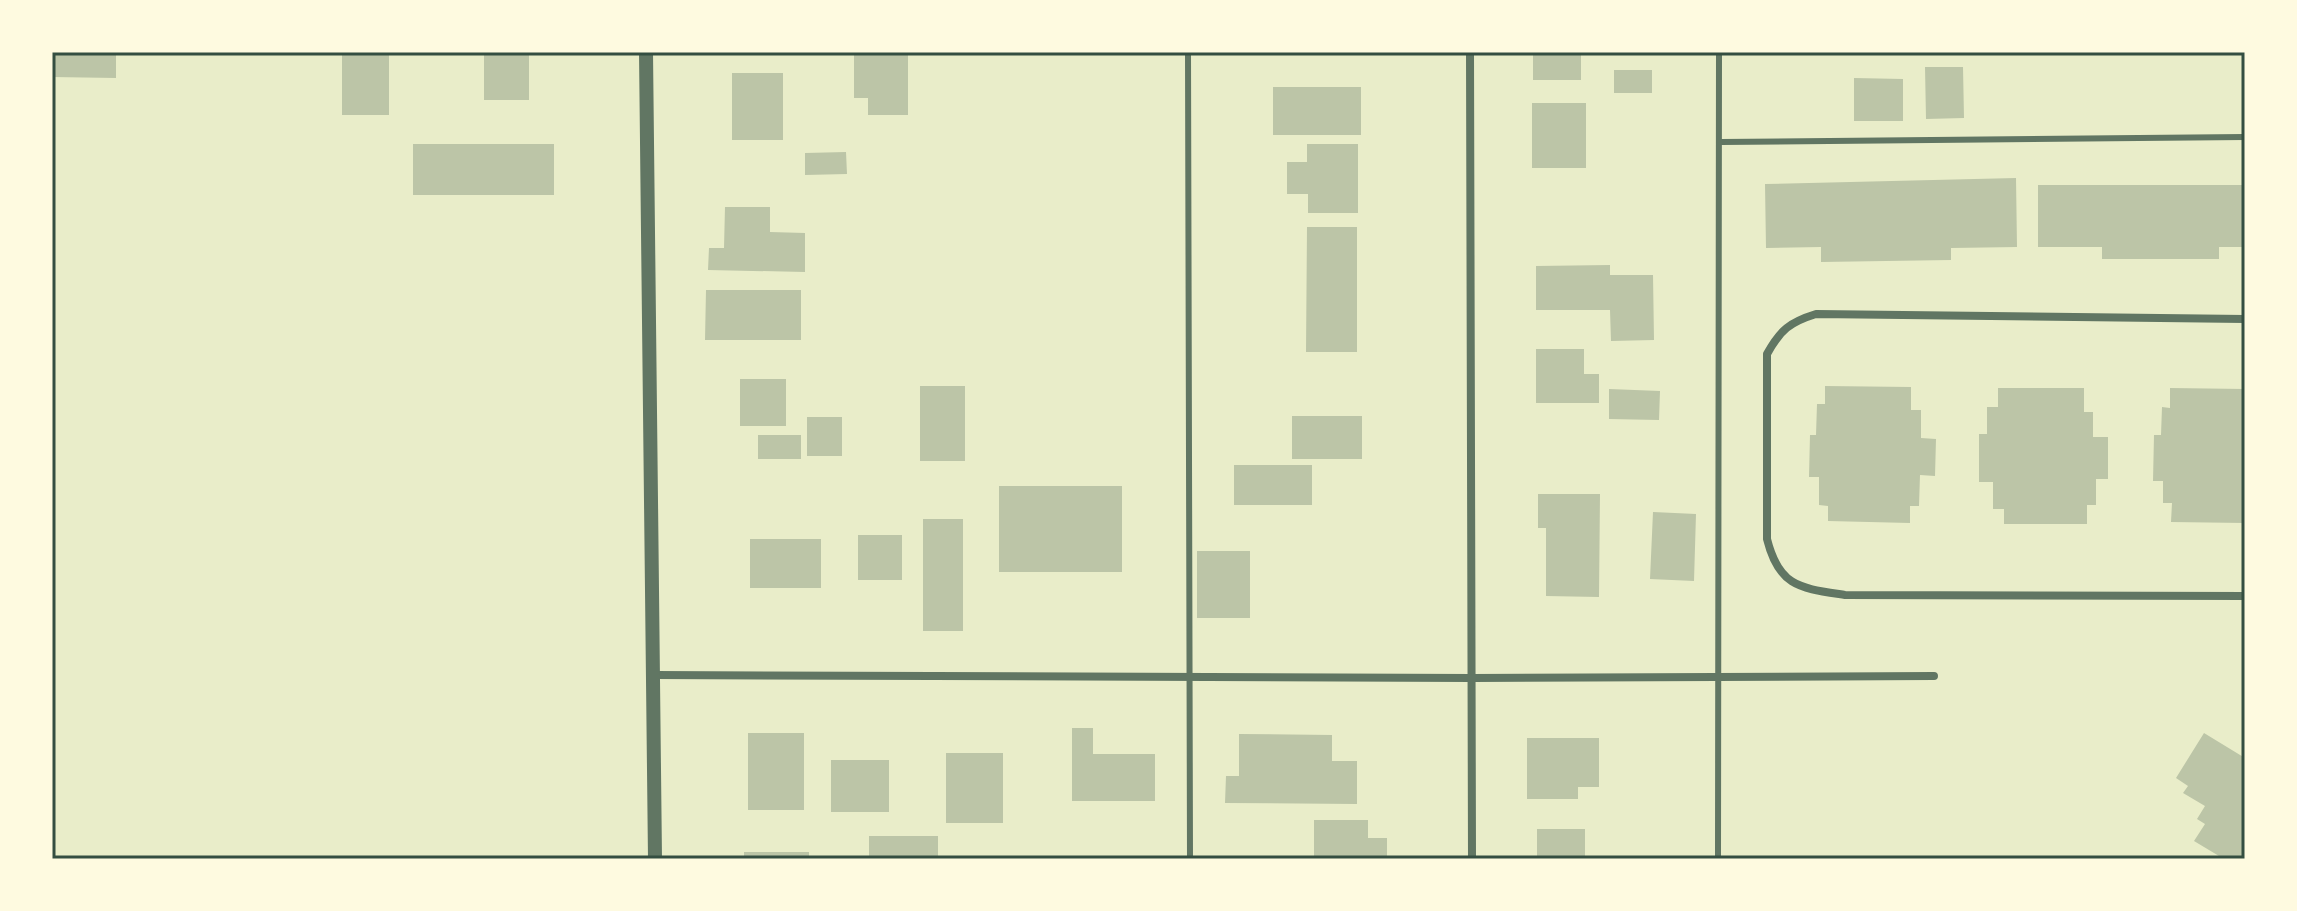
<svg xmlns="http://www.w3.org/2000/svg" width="2297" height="911" font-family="'DejaVu Sans',sans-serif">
  <rect width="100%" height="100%" fill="#e9edc9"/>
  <path fill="#bcc5a7" d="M52 52H116V78L52 77Z
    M342 52H389V115H342Z
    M484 52H529V100H484Z
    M854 52H908V115H868V98H854Z
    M1533 52H1581V80H1533Z
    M1925 67H1963L1964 118 1926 119Z
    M1614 70H1652V93H1614Z
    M732 73H783V140H732Z
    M1854 78 1903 79V121H1854Z
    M1273 87H1361V135H1273Z
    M1532 103H1586V168H1532Z
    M413 144H554V195H413Z
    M1307 144H1358V213H1308V194H1287V162H1307Z
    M846 152 847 174 805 175V153Z
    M2016 178 2017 247 1951 248V260L1821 262V247L1766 248 1765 184Z
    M2038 185H2245V247H2219V259H2102V247H2038Z
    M725 207H770V232L805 233V272L708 270 709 248H724Z
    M1307 227H1357V352H1306Z
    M1610 265V275H1653L1654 340 1611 341 1610 310H1536V266Z
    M706 290H801V340H705Z
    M1536 349H1584V374H1599V403H1536Z
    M740 379H786V426H740Z
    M920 386H965V461H920Z
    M1825 386 1911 387V410H1921V438L1936 439 1935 476 1920 475 1919 506H1910V523L1828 521V506L1819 505V477H1809L1810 435H1816L1817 404H1825Z
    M1998 388H2084V412H2093V437H2108V479H2096V505H2087V524H2004V509H1993V482H1979V434H1987V407H1998Z
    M2170 388 2245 389V523L2171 522 2172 503H2163V481H2153L2154 435H2161L2162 407 2170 408Z
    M1609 389 1660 391 1659 420 1609 419Z
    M1292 416H1362V459H1292Z
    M807 417H842V456H807Z
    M758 435H801V459H758Z
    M1234 465H1312V505H1234Z
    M999 486H1122V572H999Z
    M1538 494H1600L1599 597 1546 596V528H1538Z
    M1653 512 1696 514 1694 581 1650 579Z
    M923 519H963V631H923Z
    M858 535H902V580H858Z
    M750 539H821V588H750Z
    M1197 551H1250V618H1197Z
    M1072 728H1093V754H1155V801H1072Z
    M748 733H804V810H748Z
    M2204 733 2245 758V859H2224L2194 841 2205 824 2197 819 2205 806 2183 793 2188 786 2176 778Z
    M1239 734 1332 735V761H1357V804L1225 803 1226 776H1239Z
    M1527 738H1599V787H1578V799H1527Z
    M946 753H1003V823H946Z
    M831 760H889V812H831Z
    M1314 820H1368V838H1387V859H1314Z
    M1537 829H1585V859H1537Z
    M869 836H938V859H869Z
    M744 852H809V859H744Z"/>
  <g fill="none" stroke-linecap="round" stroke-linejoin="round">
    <path stroke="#617663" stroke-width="6" d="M1188 52 1190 859
      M1721 142 2245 137
      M1718 859 1719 52"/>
    <path stroke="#617663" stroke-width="8" d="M1470 52 1472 859
      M2245 319 1816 314C1790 322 1780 330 1767 354V539C1779 587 1800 588 1845 595L2245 596
      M655 675 1472 678 1934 676"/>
    <path stroke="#617663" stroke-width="14" d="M646 52 655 859"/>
  </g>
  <rect width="2297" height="911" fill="none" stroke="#fefae0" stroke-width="108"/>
  <rect x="54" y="54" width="2189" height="803" fill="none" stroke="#344e41" stroke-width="3"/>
</svg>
